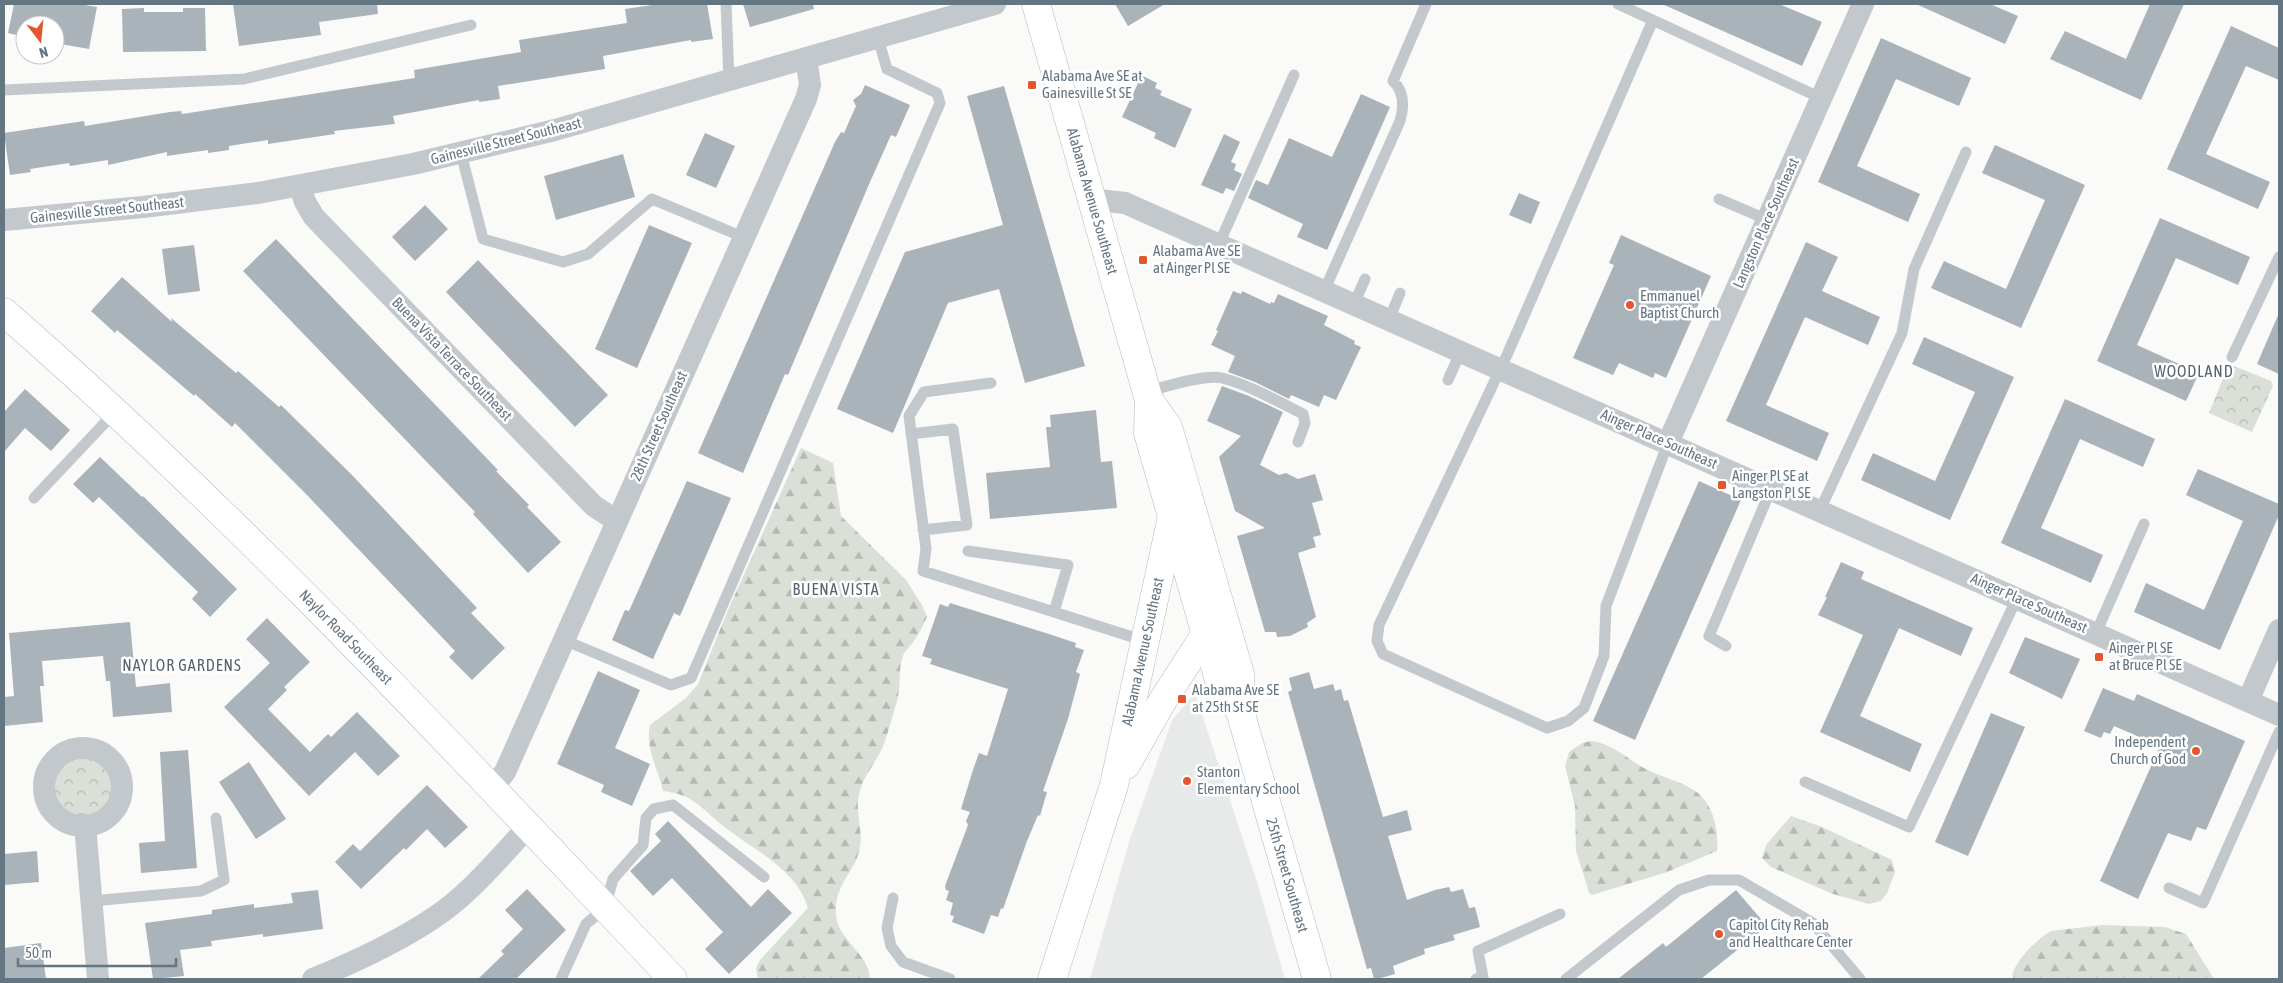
<svg xmlns="http://www.w3.org/2000/svg" width="2283" height="983" font-family="'Asap Condensed',sans-serif">
  <defs>
    <pattern id="forest-firs" width="22" height="20" patternUnits="userSpaceOnUse" patternTransform="scale(1.25)"><rect width="22" height="20" fill="#dadfd7"/><path d="M5 1l3.5 6h-7zM16 11l3.5 6h-7z" fill="#b4b9b4"/></pattern>
    <pattern id="park-crowns" width="20" height="18" patternUnits="userSpaceOnUse" patternTransform="scale(1.25)"><rect width="20" height="18" fill="#dadfd7"/><path d="M2 6a3 3 0 1 1 6 0M12 15a3 3 0 1 1 6 0" fill="none" stroke="#b4b9b4"/></pattern>
  </defs>
  <rect width="100%" height="100%" fill="#fafaf8"/>
  <path fill="#e8e9e9" d="M1195 693 1258 885 1285 979H1090L1129 842 1172 720Z"/>
  <path fill="url(#forest-firs)" d="M801 448 833 463 841 516 906 580 922 605 927 617C923 626 919 633 914 641 911 646 905 650 903 656 898 669 901 683 898 697 894 712 889 729 884 744 877 762 863 775 859 795 855 812 863 830 860 847 856 872 834 883 836 914 837 940 869 953 870 979H758L756 968 760 960 808 908C797 870 757 852 727 829 704 812 695 794 663 791 658 768 645 749 650 725L686 698 698 684 728 610Z
    M1591 741C1611 743 1625 757 1642 767 1658 776 1677 780 1692 789 1713 801 1719 829 1717 851L1667 872 1592 895 1589 892 1576 851 1575 806 1565 766 1569 752 1582 743Z
    M1791 816 1822 827 1892 860 1895 872 1887 893 1881 901 1869 904 1833 894 1771 867 1762 858 1766 845Z
    M2102 925 2165 927 2186 934 2214 979H2014L2012 975C2018 958 2035 941 2051 931Z"/>
  <path fill="url(#park-crowns)" d="M2229 364 2271 381 2273 386 2252 432 2209 413Z
    M54 787a29 29 0 1 1 58 0a29 29 0 1 1-58 0Z"/>
  <path fill="#aab3b9" d="M14 4H79L97 7 89 49 55 43V25H25V37L8 33Z
    M233 4H377L378 14 319 22 321 35 239 46Z
    M659 4H707L713 39 691 42V40L603 56 605 69 498 86 500 99 479 102V100L393 116 395 124 334 131 335 134 268 144V140L229 146V150L208 153V150L167 156V152L108 165V160L70 166 69 163 30 169 31 172 10 175 4 133 84 121 85 126 170 112 181 111 182 114 415 78 414 70 521 52 519 40 627 23 625 9Z
    M743 4H813L814 9 750 27Z
    M1115 4H1165L1128 26Z
    M1662 4H1779L1822 22 1802 66Z
    M1916 4H1990L2018 16 2005 44Z
    M2150 4H2184L2141 100 2050 59 2065 31 2126 59Z
    M144 8V12H183V8H205L206 51 123 52 122 9Z
    M2231 26 2279 48V80L2246 66 2206 154 2270 182 2258 209 2167 169Z
    M1881 38 1971 78 1959 106 1896 79 1857 166 1920 194 1908 222 1818 182Z
    M1143 76 1157 83 1155 88 1162 91 1160 95 1192 109 1175 148 1154 138 1156 133 1122 117 1139 81H1140Z
    M865 85 910 105 896 137 891 135 870 182 788 375 785 374 743 473 698 453 835 142 841 132 844 133 856 106 853 100 861 94Z
    M1004 86 1085 366 1025 383 999 289 948 303 893 433 837 409 905 252 1003 225 967 96Z
    M1361 94 1390 107 1327 250 1297 237 1303 224 1248 198 1256 180 1268 185 1289 138 1332 157Z
    M705 133 735 146 716 188 686 175Z
    M1224 134 1240 142 1231 162 1236 164 1234 170 1242 174 1234 191 1226 188 1223 194 1201 185Z
    M1995 145 2085 185 2021 328 1931 288 1944 261 2006 289 2045 200 1982 173Z
    M623 154 635 197 556 220 544 176Z
    M1519 193 1540 202 1531 224 1509 215Z
    M425 205 448 229 415 261 392 237Z
    M2160 218 2250 257 2238 285 2176 258 2137 345 2199 373 2186 401 2097 361Z
    M649 225 692 243 637 368 595 349Z
    M1621 235 1711 276 1666 378 1655 373 1653 378 1619 363 1613 375 1573 358 1614 265 1609 263Z
    M276 239 498 470 496 471 529 505 527 507 561 542 528 573 473 514 475 512 243 271Z
    M1806 242 1838 257 1822 291 1880 317 1868 345 1805 317 1766 405 1829 433 1817 461 1726 421Z
    M194 245 200 291 168 295 162 249Z
    M478 260 608 395 575 427 446 292Z
    M122 277 172 322 171 318 236 373 238 371 279 407 281 405 352 475 477 608 471 613 505 648 472 680 449 657 455 651 307 495 235 423 232 427 195 394 194 396 117 330 115 333 91 311Z
    M1233 291 1241 294 1242 291 1270 304 1271 302 1274 303 1278 294 1328 316 1324 325 1355 341 1354 344 1361 347 1336 400 1324 395 1319 407 1291 395 1289 399 1255 382 1228 372 1235 356 1211 345 1218 331 1216 330Z
    M2279 313V374L2257 364Z
    M1924 337 2014 377 1950 520 1861 480 1873 453 1935 481 1975 392 1912 364Z
    M1222 386 1249 396 1283 412 1260 465 1279 475 1286 473 1298 479 1315 474 1323 500 1312 503 1321 535 1313 537 1316 547 1298 553 1316 617 1307 623 1308 627 1290 636 1277 637 1276 632H1265L1237 536 1265 528 1235 511 1219 457 1241 436 1207 421Z
    M25 389 70 430 51 451 25 428 4 452V412Z
    M2065 399 2155 439 2143 467 2080 439 2041 528 2103 555 2091 583 2001 543Z
    M1096 410 1101 462 1112 461 1117 508 990 519 986 473 1050 467 1046 427H1051L1050 415Z
    M100 457 142 497 143 496 237 589 210 617 192 599 198 592 99 497 93 503 73 484Z
    M2198 469 2279 504V515L2220 650 2134 612 2146 583 2204 610 2243 521 2186 495Z
    M687 481 731 498 680 616 674 613 653 659 612 640 625 610 629 611Z
    M1699 481 1741 500 1635 740 1593 721Z
    M1841 562 1864 572 1861 579 1973 628 1961 656 1899 628 1860 716 1922 744 1910 772 1820 732 1863 635 1818 615 1827 597H1825Z
    M950 603 1049 634 1076 643 1075 647 1084 650 1076 672 1080 674 1068 719 1043 791 1047 792 1040 816 1038 815 1027 841 1003 909 1001 908 998 917 991 915 984 934 952 922 954 916 950 915 953 903 946 900 949 891 946 890 945 886 968 825 966 821 970 812 961 809 972 773 979 753 987 756 1008 689 930 664 932 659 922 656 940 604 948 607Z
    M267 618 310 662 284 687 287 690 268 709 310 752 328 734 331 737 357 712 400 756 378 776 355 752 309 796 224 707 270 663 246 639Z
    M130 622 136 687 170 683 172 712 113 717 110 681H106L103 656 42 661 44 686H40L43 722 4 726V697L14 696 9 633Z
    M2025 637 2080 659 2062 699 2009 673Z
    M598 671 640 690 615 748 650 764 632 806 601 792 604 785 557 764Z
    M1309 672 1314 689 1333 684 1335 691 1341 689 1344 701 1348 700 1383 817 1407 810 1412 830 1388 836 1407 900 1435 890 1449 887 1451 892 1463 889 1469 908 1475 907 1480 927 1453 935 1455 940 1424 949 1425 954 1393 966 1395 974 1377 979H1374L1371 968 1367 969 1288 692 1292 690 1289 678Z
    M2103 688 2134 701 2137 694 2245 741 2206 830 2197 827 2191 841 2168 833 2138 899 2100 881 2160 746 2114 726 2110 734 2104 732 2101 738 2084 731Z
    M1991 713 2025 727 1968 856 1935 842Z
    M188 750 197 868 141 873 139 843 165 841 160 752Z
    M249 762 286 819 256 839 219 782Z
    M427 785 468 827 445 848 427 829 406 850 404 848 361 889 335 862 353 844 360 851Z
    M668 821 751 907 768 889 792 913 729 974 705 949 723 932 672 878 653 896 630 871 661 841 655 834Z
    M37 851 39 882 4 885V854Z
    M527 889 566 930 516 979H478L504 954 501 951 523 929 505 910Z
    M318 890 323 929 263 937V934L211 941 212 946 180 950 184 976 153 979 145 923 212 914V910L254 904V908L293 903 291 893Z
    M1736 890 1767 926 1701 979H1618L1663 943 1666 947Z
    M41 943 46 979H4V948Z"/>
  <g fill="none" stroke-linecap="round" stroke-linejoin="round">
    <defs>
      <g id="secondary">
        <path id="s1" d="M1036 4 1149 400 1148 433 1219 680 1240 711"/>
        <path id="s2" d="M4 312C242 519 456 751 673 979"/>
        <path id="s3" d="M1149 400 1168 427 1240 674V711L1317 979"/>
        <path d="M1126 765 1163 700 1212 624"/>
        <path id="s4" d="M1052 979 1114 785 1171 521"/>
      </g>
    </defs>
    <use href="#secondary" stroke="#b3babf" stroke-width="29"/>
    <path stroke="#c3c8cc" stroke-width="11" d="M726 4 729 80
      M1618 4 1821 98
      M1653 20 1507 355 1379 625 1377 641 1383 654 1547 728 1568 721 1584 708 1604 656 1606 606 1668 443
      M4 90 244 79 471 25
      M461 153 483 239 563 262 588 254 652 199 743 237
      M1719 199 1768 220
      M1219 244 1294 75
      M1324 291 1400 121C1404 107 1405 92 1393 81L1426 4
      M1354 304 1365 279
      M1389 320 1400 293
      M2232 357 2279 257
      M1448 380 1461 351
      M991 383 924 392 909 416 926 549 923 571 1054 612
      M1146 392C1164 387 1205 374 1222 378 1247 384 1279 402 1303 414L1305 423 1298 442
      M911 434 953 429 967 525 923 530
      M34 498 116 411
      M1820 510 1902 333 1914 269 1966 152
      M968 551 1068 565 1054 612 1145 641
      M2096 633 2144 524
      M564 640 671 685 691 678 940 103 937 93 887 69 878 38
      M1726 646 1709 636 1771 489
      M1805 782 1909 827 2017 598
      M2169 888 2203 903 2279 732
      M893 898 887 928 891 946 903 962 950 979
      M92 901 201 891 224 880 216 818
      M561 979 586 924 605 908 613 879 643 845 646 818 654 809 673 805 764 877
      M1476 979 1483 977 1478 951 1560 914
      M1566 979 1679 890 1709 880H1739L1813 923 1860 979"/>
    <path stroke="#c3c8cc" stroke-width="22" d="M300 186 305 202 314 217 594 506 617 521
      M1090 199 1125 203 2279 715
      M4 220 143 207 258 193 413 164 555 130 995 4
      M1668 443 1863 4
      M2248 701 2279 630
      M44 787a39 39 0 1 1 78 0a39 39 0 1 1-78 0Z
      M491 789 505 772 806 99 810 85 806 58
      M85 825 98 979
      M313 979C355 962 394 944 432 919 469 895 498 859 528 827"/>
    <use href="#secondary" stroke="#fff" stroke-width="28"/>
  </g>
  <g fill="#e4572e" stroke="#fff" stroke-width="2">
    <rect x="1027" y="80" width="10" height="10" rx="2.5"/>
    <rect x="1138" y="255" width="10" height="10" rx="2.5"/>
    <circle cx="1630" cy="305" r="5"/>
    <rect x="1717" y="480" width="10" height="10" rx="2.5"/>
    <rect x="2094" y="652" width="10" height="10" rx="2.5"/>
    <rect x="1177" y="694" width="10" height="10" rx="2.5"/>
    <circle cx="2196" cy="751" r="5"/>
    <circle cx="1187" cy="781" r="5"/>
    <circle cx="1719" cy="934" r="5"/>
  </g>
  <g text-anchor="middle" stroke-width="5" stroke-linejoin="round" paint-order="stroke">
    <g font-size="15" fill="#657683" stroke="#fff" text-anchor="start">
      <text x="1042" y="81">Alabama Ave SE at<tspan x="1042" dy="17">Gainesville St SE</tspan></text>
      <text x="1153" y="256">Alabama Ave SE<tspan x="1153" dy="17">at Ainger Pl SE</tspan></text>
      <text x="1640" y="301">Emmanuel<tspan x="1640" dy="17">Baptist Church</tspan></text>
      <text x="1732" y="481">Ainger Pl SE at<tspan x="1732" dy="17">Langston Pl SE</tspan></text>
      <text x="2109" y="653">Ainger Pl SE<tspan x="2109" dy="17">at Bruce Pl SE</tspan></text>
      <text x="1192" y="695">Alabama Ave SE<tspan x="1192" dy="17">at 25th St SE</tspan></text>
      <text x="2186" y="747" text-anchor="end">Independent<tspan x="2186" dy="17">Church of God</tspan></text>
      <text x="1197" y="777">Stanton<tspan x="1197" dy="17">Elementary School</tspan></text>
      <text x="1729" y="930">Capitol City Rehab<tspan x="1729" dy="17">and Healthcare Center</tspan></text>
    </g>
    <g font-size="15" fill="#657683" stroke="#fff">
      <text transform="translate(506 141) rotate(-14)" y="5">Gainesville Street Southeast</text>
      <text dy="5" stroke="none"><textPath href="#s1" startOffset="205">Alabama Avenue Southeast</textPath></text>
      <text transform="translate(107 210) rotate(-6)" y="5">Gainesville Street Southeast</text>
      <text transform="translate(1766 223) rotate(-66)" y="5">Langston Place Southeast</text>
      <text transform="translate(452 359) rotate(46)" y="5">Buena Vista Terrace Southeast</text>
      <text transform="translate(659 426) rotate(-66)" y="5">28th Street Southeast</text>
      <text transform="translate(1659 439) rotate(24)" y="5">Ainger Place Southeast</text>
      <text transform="translate(2029 603) rotate(24)" y="5">Ainger Place Southeast</text>
      <text dy="5" stroke="none"><textPath href="#s2" startOffset="472">Naylor Road Southeast</textPath></text>
      <text dy="5" stroke="none"><textPath href="#s4" startOffset="340">Alabama Avenue Southeast</textPath></text>
      <text dy="5" stroke="none"><textPath href="#s3" startOffset="498">25th Street Southeast</textPath></text>
    </g>
    <g font-size="16" letter-spacing="1" fill="#57646e" stroke="#fff">
      <text x="2194" y="377">WOODLAND</text>
      <text x="836" y="595">BUENA VISTA</text>
      <text x="182" y="671">NAYLOR GARDENS</text>
    </g>
  </g>
  <rect width="2283" height="983" fill="none" stroke="#657683" stroke-width="10"/>
  <g transform="translate(40 40) rotate(164)"><circle r="24" fill="#ffffff" stroke="#c1c8cd"/>
  <path d="M0-4L9 19L0 12L-9 19Z" fill="#e4572e"/>
  <text y="-8" font-size="14" font-weight="bold" text-anchor="middle" fill="#657683">N</text>
  </g>
  <path d="M18 958v8h158v-8" fill="none" stroke="#657683" stroke-width="2.5"/>
  <text x="25" y="958" font-size="15" fill="#657683" stroke="#ffffff" stroke-width="4" paint-order="stroke">50 m</text>
</svg>
